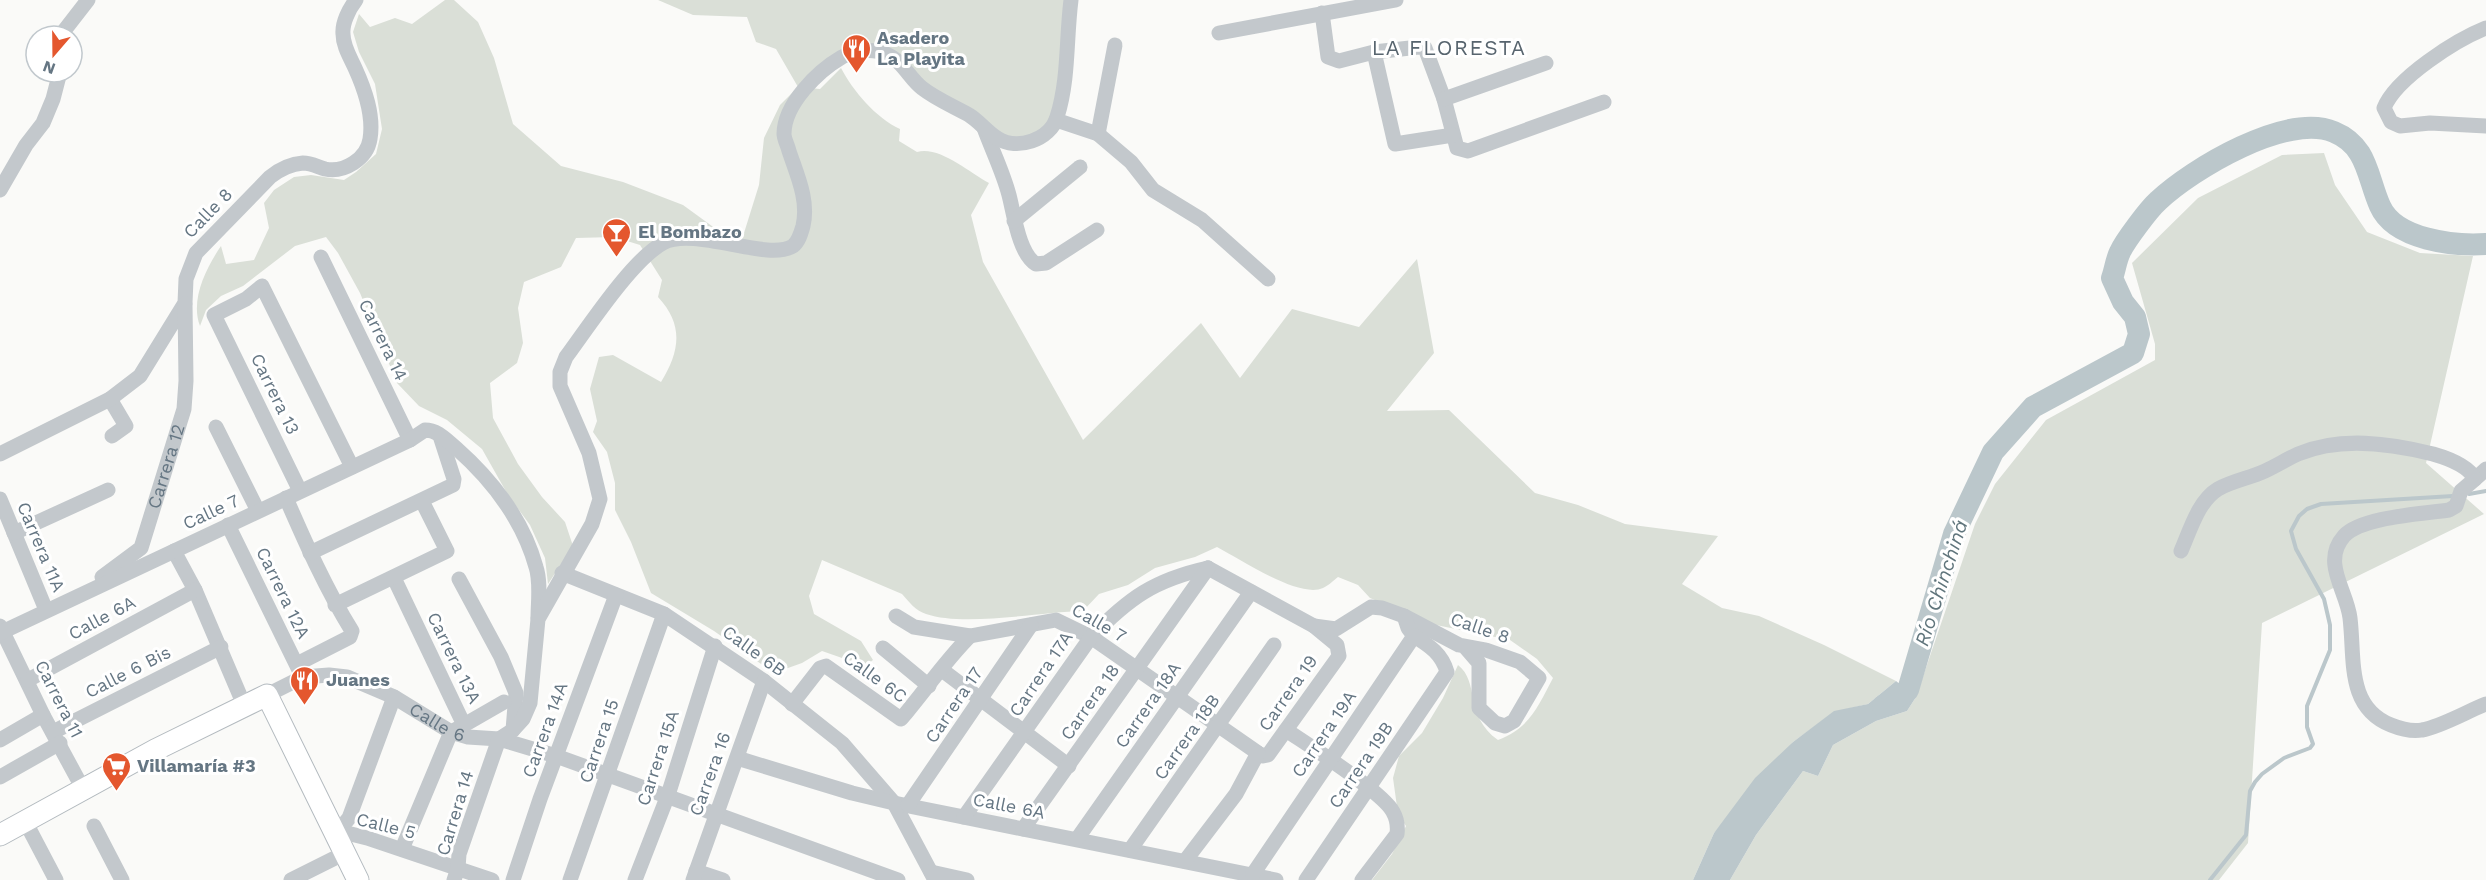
<svg xmlns="http://www.w3.org/2000/svg" width="2486" height="880" font-family="'Work Sans',sans-serif">
  <rect width="100%" height="100%" fill="#fafaf8"/>
  <path fill="#dadfd7" d="M445 0H454L478 22 494 58 513 124 561 166 623 182 683 205 716 229 744 233 759 185 764 138 780 105 798 87 776 49 756 42 747 17 693 15 658 0H1066C1064 35 1067 111 1037 134 1031 138 1018 138 1010 139L862 45 799 87 820 89 841 68C853 91 876 118 900 129L899 141 917 152C940 146 968 172 989 183L971 215 983 262 1083 440 1201 323 1240 378 1292 309 1359 327 1417 259 1434 353 1387 411 1449 410 1535 493 1578 505 1625 524 1718 536 1682 584 1722 608 1759 616 1824 645 1896 681 1868 704 1834 712 1793 742 1714 833 1693 880H1372L1392 854 1406 826 1398 814 1393 778 1399 756 1422 733 1443 698 1458 665C1480 682 1464 716 1498 740 1530 728 1538 706 1553 678L1537 659 1510 640 1436 625 1370 598 1358 585 1338 577C1334 580 1328 586 1323 588 1299 599 1240 559 1217 547L1195 557 1155 568 1128 585 1099 594 1083 611C1040 612 964 627 926 614 916 611 909 602 902 594L822 560 809 596 814 614 861 641 873 660 865 666 822 651 802 663 774 673 714 631 651 593 631 542 615 510V483L607 452 593 432 597 421 590 389 599 357 613 355 661 382C680 351 684 325 658 297L662 280 640 245 614 237 576 238 561 267 524 282 518 308 523 343 517 363 490 383 493 418 518 464 542 497 565 522 573 546 548 584 545 558 530 525 508 495 482 449 447 420 419 406 397 383 360 293 338 253 326 237 295 246 243 286 221 296 206 310 200 326C190 300 206 268 221 246L226 264 254 260 269 228 264 203 274 190 294 177 311 175 344 180 356 172 376 154 382 129 375 84 359 52 353 32 359 14 370 27 395 18 412 24Z
    M2324 153 2335 185 2367 232 2420 253 2473 256 2426 463 2484 514 2262 623 2248 843 2219 880H1730L1756 835 1803 771 1818 776 1833 745 1876 721 1907 711 1916 697 1975 524 1995 484 2046 420 2155 360V344L2132 263 2198 198 2282 155Z"/>
  <path fill="#bbc7cb" d="M1896 681 1916 697 1907 711 1876 721 1833 745 1818 776 1803 771 1756 835 1730 880H1693L1714 833 1755 778 1793 742 1834 711 1868 704Z"/>
  <g fill="none" stroke-linecap="round" stroke-linejoin="round">
    <path stroke="#bbc7cb" stroke-width="4" d="M2469 494 2486 491
      M2210 880 2246 835 2250 791 2255 782 2262 774 2284 758 2310 748 2313 744 2307 727V706L2330 650V625L2324 599 2296 549 2291 531 2299 516 2307 509 2321 504 2453 496"/>
    <path stroke="#bbc7cb" stroke-width="22" d="M1883 706 1908 690 1954 534 1993 452 2033 407 2133 353 2139 334 2135 317 2123 302 2112 278C2115 270 2116 260 2120 252 2125 241 2149 209 2158 201 2192 169 2287 112 2334 132 2368 146 2367 177 2380 206 2395 240 2454 246 2486 244"/>
    <defs>
      <path id="secondary" d="M0 835 155 750 267 695 358 880"/>
    </defs>
    <use href="#secondary" stroke="#b3babf" stroke-width="23"/>
    <g stroke="#c3c8cc" stroke-width="15">
      <path d="M1322 13 1328 57 1339 61 1374 52 1419 47 1425 48 1444 99 1457 148 1468 151 1604 102"/>
      <path d="M2486 28C2456 40 2396 78 2384 108L2391 122 2400 126 2430 123 2486 126"/>
      <path d="M1219 33 1396 0"/>
      <path d="M60 36 88 0"/>
      <path d="M1374 52 1395 144 1453 135"/>
      <path d="M1444 99 1546 63"/>
      <path d="M1056 120 1098 134 1131 162 1153 190 1202 220 1268 279"/>
      <path d="M984 128C992 150 1003 172 1009 195 1014 214 1019 254 1036 264L1046 263 1097 230"/>
      <path d="M1098 134 1115 45"/>
      <path d="M0 190 26 145 43 123 53 99 60 72"/>
      <path d="M1014 221 1080 167"/>
      <path d="M321 257 410 440"/>
      <path d="M110 399 126 426 112 436"/>
      <path d="M216 427 258 511"/>
      <path d="M0 454 110 399 140 376 185 303 186 279 196 253 270 177C280 169 290 164 303 163 311 163 318 167 325 169 344 173 367 159 370 139 374 115 365 90 355 68 350 57 343 46 343 34 342 23 349 9 356 0"/>
      <path d="M2475 479 2486 469"/>
      <path d="M300 491 214 315 246 299 262 286 352 467"/>
      <path d="M286 498C306 544 326 589 352 631L350 637 297 664"/>
      <path d="M0 499 46 610"/>
      <path d="M228 525 300 672"/>
      <path d="M14 533 108 490"/>
      <path d="M174 551 195 590 244 705"/>
      <path d="M2181 551C2190 531 2198 501 2218 489 2232 481 2250 478 2265 471 2276 466 2287 459 2298 454 2340 436 2390 443 2433 454 2447 458 2468 465 2475 479L2461 491 2456 506 2449 510C2422 514 2361 517 2344 536 2321 562 2347 591 2350 618 2355 659 2346 707 2391 725 2401 729 2412 732 2422 730 2440 727 2468 711 2486 704"/>
      <path d="M310 553 453 485 454 479 440 436"/>
      <path d="M562 573 664 614 764 681 842 743 894 803 935 880"/>
      <path id="s1" d="M102 577 141 548 184 409 186 381 185 304"/>
      <path d="M394 578 464 725 451 732 402 849"/>
      <path d="M459 579 501 657 516 693 513 730"/>
      <path d="M335 605 447 551 422 501"/>
      <path d="M896 616 914 627 970 636 1056 620 1091 637 1258 753 1263 756 1268 755 1339 656 1337 645 1314 626 1208 568"/>
      <path d="M0 626 43 715 83 789"/>
      <path d="M1314 626 1336 629 1371 607 1382 608 1404 616 1459 645 1486 650 1520 662 1539 678 1514 721 1505 726 1495 723 1479 708V663L1466 648"/>
      <path d="M0 633 410 440 425 430C438 430 446 440 456 448 491 479 523 520 536 567 541 582 538 602 538 618"/>
      <path d="M883 648 929 686"/>
      <path d="M942 670 1069 766"/>
      <path d="M28 680 195 590"/>
      <path id="s2" d="M267 695 303 677 329 675 347 677 394 697 451 732 468 737 499 739 556 756 898 880"/>
      <path d="M792 704 820 668 826 666 901 719C924 692 945 661 970 636"/>
      <path d="M464 725 504 702"/>
      <path d="M1286 730C1308 745 1383 792 1393 812 1397 819 1398 826 1397 834L1362 880"/>
      <path d="M53 732 221 647"/>
      <path d="M0 740 43 715"/>
      <path d="M737 758 852 793 894 803 1276 880"/>
      <path d="M0 777 60 743"/>
      <path d="M908 805 1031 625"/>
      <path d="M964 817 1091 637C1129 598 1154 580 1208 568"/>
      <path d="M25 821 56 880"/>
      <path d="M94 826 122 880"/>
      <path d="M333 829 345 823 349 818 394 697"/>
      <path d="M1023 829 1208 568"/>
      <path d="M337 837 351 834 367 838 492 880"/>
      <path d="M1077 839 1251 592"/>
      <path d="M1130 850 1274 645"/>
      <path d="M1185 861 1236 794 1258 753"/>
      <path d="M696 871 723 880"/>
      <path d="M931 872 967 880"/>
      <path d="M1253 874 1414 636 1408 628 1404 616"/>
      <path d="M291 880 345 853"/>
      <path d="M454 880 458 868 459 854 499 739 513 730 523 719 530 703 538 619 592 524 600 499 589 453 560 386V372L566 357C589 326 632 260 663 243 694 226 768 262 793 246 799 241 801 233 803 226 809 200 797 175 789 151 788 146 784 139 784 134 784 104 818 71 842 57 855 50 873 48 886 54 903 61 909 78 922 88 936 99 953 106 969 115 979 121 987 132 997 138 1017 151 1050 140 1057 117 1069 79 1066 39 1071 0"/>
      <path d="M513 880 540 799 616 595"/>
      <path d="M570 880 664 614"/>
      <path d="M635 880 668 795 715 646"/>
      <path d="M693 880 764 681"/>
      <path d="M1306 880 1447 672C1442 654 1430 646 1414 636"/>
    </g>
    <use href="#secondary" stroke="#fff" stroke-width="21"/>
  </g>
  <defs>
    <symbol id="restaurant-pin" viewBox="-11 -11 22 30"><path d="M0 17L-7.5 6A9.5 9.5 0 1 1 7.5 6Z" fill="#e4572e" stroke="#fff"/><path d="M-5-6h1v4h1v-4h1v4h1v-4h1v5L-1.5 .5V6h-2V.5L-5-1ZM5-6V6H3V1.5H1.5Q1.5-4 5-6Z" fill="#fff"/></symbol>
    <symbol id="bar-pin" viewBox="-11 -11 22 30"><path d="M0 17L-7.5 6A9.5 9.5 0 1 1 7.5 6Z" fill="#e4572e" stroke="#fff"/><path d="M-6-5H6L.8 .8V4.5H3.5V6h-7V4.5H-.8V.8Z" fill="#fff"/></symbol>
    <symbol id="supermarket-pin" viewBox="-11 -11 22 30"><path d="M0 17L-7.5 6A9.5 9.5 0 1 1 7.5 6Z" fill="#e4572e" stroke="#fff"/><path d="M-6-5.5h2.5l.6 2H6L4.5 2H-2.5L-4.4-4H-6ZM-1.5 3.2a1.3 1.3 0 1 0 .1 0ZM3 3.2a1.3 1.3 0 1 0 .1 0Z" fill="#fff"/></symbol>
  </defs>
  <g fill-rule="evenodd">
    <use href="#restaurant-pin" x="840" y="32" width="33" height="45"/>
    <use href="#bar-pin" x="600" y="216" width="33" height="45"/>
    <use href="#restaurant-pin" x="288" y="664" width="33" height="45"/>
    <use href="#supermarket-pin" x="100" y="750" width="33" height="45"/>
  </g>
  <g text-anchor="middle" stroke-width="6" stroke-linejoin="round" paint-order="stroke">
    <g font-size="18" font-weight="bold" fill="#657683" stroke="#fff" text-anchor="start">
      <text x="877" y="44">Asadero<tspan x="877" dy="21">La Playita</tspan></text>
      <text x="638" y="238">El Bombazo</text>
      <text x="326" y="686">Juanes</text>
      <text x="137" y="772">Villamaría #3</text>
    </g>
    <g font-size="18" fill="#657683" stroke="#fff">
      <text transform="translate(208 213) rotate(-46)" y="6">Calle 8</text>
      <text transform="translate(383 340) rotate(64)" y="6">Carrera 14</text>
      <text transform="translate(275 394) rotate(64)" y="6">Carrera 13</text>
      <text dy="6" stroke="none"><textPath href="#s1" startOffset="134">Carrera 12</textPath></text>
      <text transform="translate(211 512) rotate(-25)" y="6">Calle 7</text>
      <text transform="translate(41 547) rotate(67)" y="6">Carrera 11A</text>
      <text transform="translate(283 593) rotate(64)" y="6">Carrera 12A</text>
      <text transform="translate(102 618) rotate(-28)" y="6">Calle 6A</text>
      <text transform="translate(1099 623) rotate(30)" y="6">Calle 7</text>
      <text transform="translate(1480 628) rotate(19)" y="6">Calle 8</text>
      <text transform="translate(754 651) rotate(36)" y="6">Calle 6B</text>
      <text transform="translate(454 658) rotate(64)" y="6">Carrera 13A</text>
      <text transform="translate(128 672) rotate(-27)" y="6">Calle 6 Bis</text>
      <text transform="translate(1041 674) rotate(-56)" y="6">Carrera 17A</text>
      <text transform="translate(875 677) rotate(36)" y="6">Calle 6C</text>
      <text transform="translate(1288 693) rotate(-55)" y="6">Carrera 19</text>
      <text transform="translate(59 699) rotate(63)" y="6">Carrera 11</text>
      <text transform="translate(1090 702) rotate(-55)" y="6">Carrera 18</text>
      <text transform="translate(954 705) rotate(-56)" y="6">Carrera 17</text>
      <text transform="translate(1148 705) rotate(-55)" y="6">Carrera 18A</text>
      <text dy="6" stroke="none"><textPath href="#s2" startOffset="186">Calle 6</textPath></text>
      <text transform="translate(545 730) rotate(-70)" y="6">Carrera 14A</text>
      <text transform="translate(1324 734) rotate(-56)" y="6">Carrera 19A</text>
      <text transform="translate(1187 737) rotate(-55)" y="6">Carrera 18B</text>
      <text transform="translate(599 741) rotate(-71)" y="6">Carrera 15</text>
      <text transform="translate(658 758) rotate(-72)" y="6">Carrera 15A</text>
      <text transform="translate(1361 765) rotate(-56)" y="6">Carrera 19B</text>
      <text transform="translate(710 774) rotate(-70)" y="6">Carrera 16</text>
      <text transform="translate(1009 806) rotate(11)" y="6">Calle 6A</text>
      <text transform="translate(455 813) rotate(-73)" y="6">Carrera 14</text>
      <text transform="translate(386 826) rotate(14)" y="6">Calle 5</text>
    </g>
    <g font-size="20" font-style="italic" fill="#60757c" stroke="#fff">
      <text transform="translate(1941 583) rotate(-72)" y="7">Río Chinchiná</text>
    </g>
    <g font-size="21" letter-spacing="1.5" fill="#57646e" stroke="#fff">
      <text x="1449" y="55">LA FLORESTA</text>
    </g>
  </g>
  <g transform="translate(54 54) rotate(200)"><circle r="28" fill="#ffffff" stroke="#c1c8cd" stroke-width="1.5"/>
  <path d="M0-4.5L10 22L0 15L-10 22Z" fill="#e4572e"/>
  <text y="-9" font-size="16" font-weight="bold" text-anchor="middle" fill="#657683">N</text>
  </g>
</svg>
